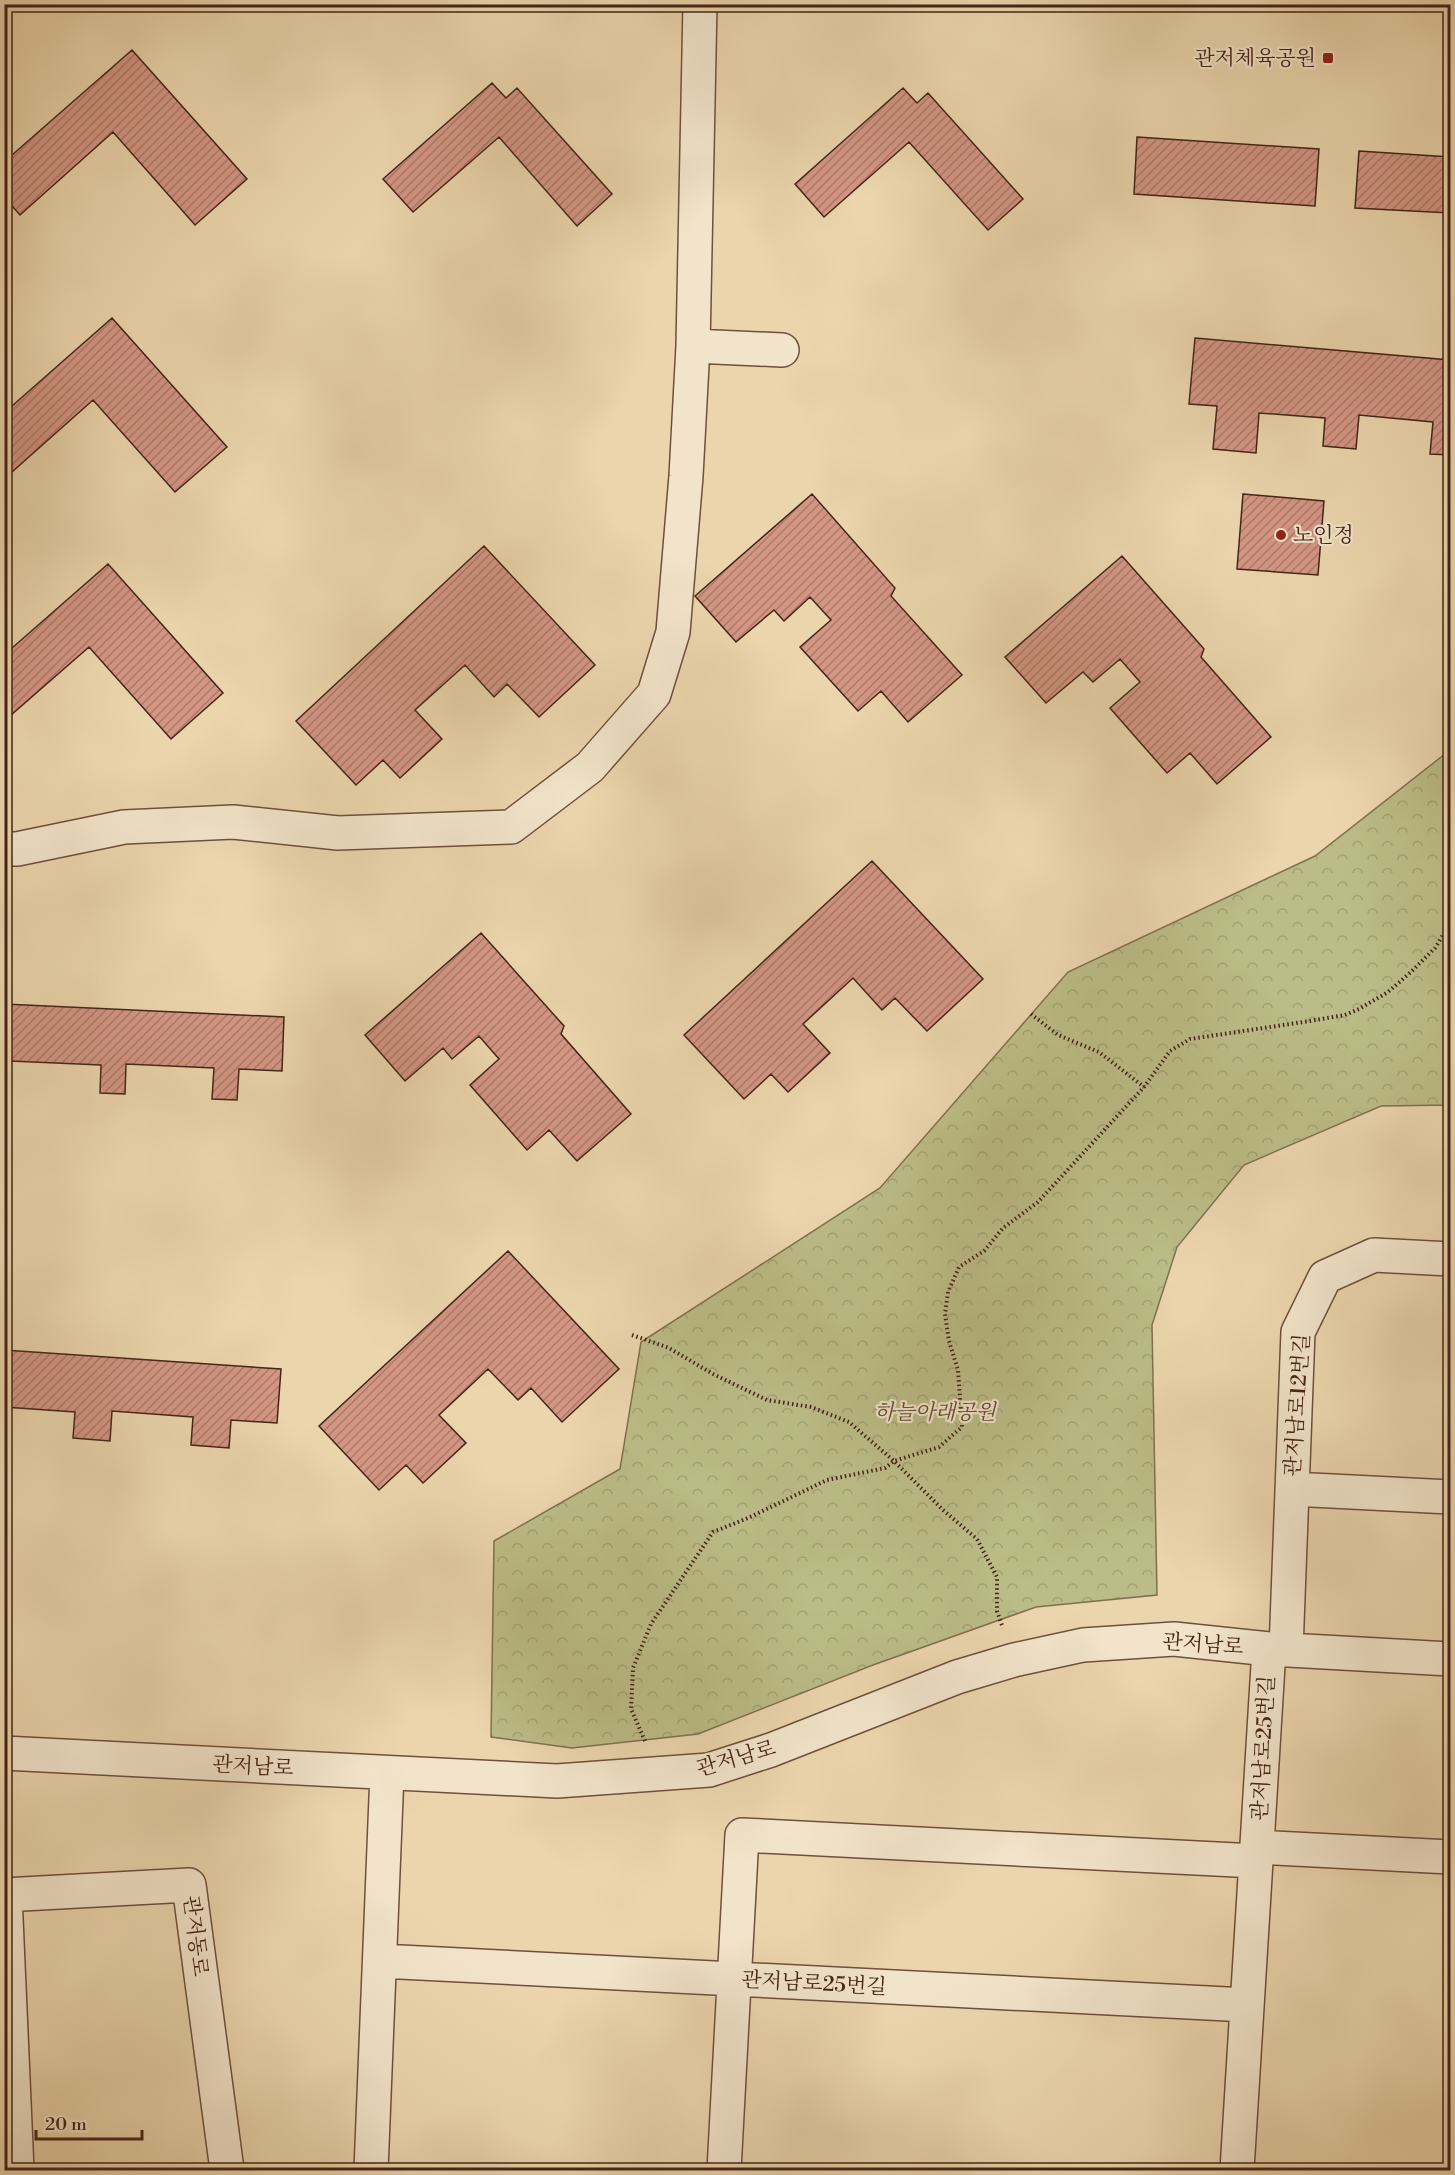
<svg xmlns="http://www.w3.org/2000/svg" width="1455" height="2175" font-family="'Libre Bodoni','Noto Serif KR',serif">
  <defs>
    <pattern id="park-crowns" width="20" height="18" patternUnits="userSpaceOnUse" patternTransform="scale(1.5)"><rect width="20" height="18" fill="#bbbc87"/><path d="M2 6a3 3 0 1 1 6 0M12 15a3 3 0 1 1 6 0" fill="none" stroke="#a2a174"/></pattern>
    <pattern id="building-hatch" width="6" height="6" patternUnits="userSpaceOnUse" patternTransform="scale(1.5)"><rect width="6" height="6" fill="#d39683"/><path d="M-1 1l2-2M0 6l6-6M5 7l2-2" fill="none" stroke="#ad7a6a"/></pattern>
  </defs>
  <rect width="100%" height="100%" fill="#ebd5ad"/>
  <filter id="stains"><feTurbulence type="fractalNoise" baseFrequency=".00333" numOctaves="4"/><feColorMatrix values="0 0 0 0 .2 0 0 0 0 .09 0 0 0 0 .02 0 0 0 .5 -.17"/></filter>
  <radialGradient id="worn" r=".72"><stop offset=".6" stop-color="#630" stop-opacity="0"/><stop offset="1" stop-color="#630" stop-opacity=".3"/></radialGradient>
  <path fill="url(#park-crowns)" stroke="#80704e" stroke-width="1.5" d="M1450 750V1105L1381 1106 1244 1165 1177 1247 1152 1325 1157 1595 1036 1607 873 1665 698 1734 572 1748 491 1737 494 1541 620 1469 641 1342 880 1188 1068 972 1315 856Z"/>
  <path fill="url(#building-hatch)" stroke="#452416" stroke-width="1.5" d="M132 50 247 179 195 225 113 132 20 215 4 197V162Z
    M492 83 506 98 517 88 612 194 577 226 499 137 413 212 383 179Z
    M903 88 917 103 928 93 1023 199 988 230 909 142 824 217 795 184Z
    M1137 137 1319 149 1315 206 1134 194Z
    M1359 151 1450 157V213L1355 208Z
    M112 318 227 447 175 492 93 400 4 479V413Z
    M1195 338 1450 360V455L1430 454 1433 422 1359 415 1356 449 1323 446 1325 418 1259 413 1256 453 1213 449 1217 406 1189 404Z
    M812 494 895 588 891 596 962 675 908 722 881 691 858 711 800 647 831 620 810 597 784 621 774 610 736 642 695 596Z
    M1243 494 1324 501 1318 575 1237 569Z
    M484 546 595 665 539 717 507 684 494 697 465 665 415 710 442 739 400 778 383 760 356 785 296 721Z
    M1122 556 1204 649 1201 657 1271 737 1217 784 1190 753 1167 773 1110 708 1140 682 1120 659 1093 682 1083 672 1046 703 1005 657Z
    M108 564 223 693 171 739 89 647 4 721V655Z
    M872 861 983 979 927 1031 895 998 882 1010 853 978 803 1024 830 1053 788 1092 771 1074 744 1099 684 1035Z
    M481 933 564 1026 561 1034 631 1114 577 1161 549 1130 527 1150 470 1085 499 1059 479 1036 452 1059 443 1048 405 1081 365 1035Z
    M4 1004 284 1017 282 1071 239 1069 237 1100 212 1099 214 1068 126 1064 125 1094 100 1093 101 1065 10 1061 8 1093H4Z
    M508 1251 619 1369 562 1422 531 1388 518 1400 488 1369 439 1415 466 1443 423 1483 406 1465 379 1490 319 1426Z
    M4 1350 281 1369 277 1423 231 1420 229 1448 191 1445 193 1417 112 1411 110 1441 73 1438 75 1412 4 1407Z"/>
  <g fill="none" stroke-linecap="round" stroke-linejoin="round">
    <defs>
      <path id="minor" d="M700 4 693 346 782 350
        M4 849H17L124 827 233 822 338 833 511 827 590 767 654 694 673 632 686 476 693 346
        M1292 1489 1450 1497
        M1286 1650 1298 1332 1325 1277 1374 1255 1450 1259
        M4 1753 557 1781 709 1770 771 1750 957 1677 1014 1660 1083 1645 1174 1639 1269 1649 1450 1659
        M1257 1847 1450 1857
        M4 1895 189 1885 227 2170
        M5 1895 17 2170
        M380 1961 1247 2005
        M371 2170 387 1773
        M724 2170 742 1835 1256 1861
        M1237 2170 1269 1649"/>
    </defs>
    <use href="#minor" stroke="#6e503c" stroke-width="36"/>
    <path stroke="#452416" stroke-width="4" stroke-dasharray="1.5 3" stroke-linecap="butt" d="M1031 1014 1058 1035 1099 1052 1144 1087
      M632 1335 669 1348 713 1374 767 1400 811 1407 849 1422 894 1461 943 1510 977 1539 997 1577V1611L1003 1628
      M645 1741 631 1709 633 1668 651 1624 713 1532 748 1518 827 1480 885 1468 894 1461 939 1447 962 1427 958 1370 949 1341 945 1314 948 1292 959 1267 984 1251 1003 1228 1038 1202 1144 1087 1170 1051 1190 1039 1310 1021 1345 1015 1359 1009 1388 992 1411 972 1435 948 1450 924"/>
    <use href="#minor" stroke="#f2e4ca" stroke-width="33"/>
  </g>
  <g fill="#8f2418" stroke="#f2e4ca" stroke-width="2">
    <rect x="1322" y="52" width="12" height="12" rx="3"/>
    <circle cx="1281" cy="535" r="6"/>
  </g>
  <g text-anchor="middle" stroke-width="4.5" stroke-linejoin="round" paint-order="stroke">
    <g font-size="21" fill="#452416" stroke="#f2e4ca" text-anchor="end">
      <text x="1316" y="65">관저체육공원</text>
      <text x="1293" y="542" text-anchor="start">노인정</text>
    </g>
    <g font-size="21" fill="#452416" stroke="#f2e4ca">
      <text transform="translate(1297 1405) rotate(-86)" y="7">관저남로12번길</text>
      <text transform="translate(1203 1644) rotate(4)" y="7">관저남로</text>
      <text transform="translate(1263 1748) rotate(-87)" y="7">관저남로25번길</text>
      <text transform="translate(736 1758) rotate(-16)" y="7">관저남로</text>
      <text transform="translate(253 1766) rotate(3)" y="7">관저남로</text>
      <text transform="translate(196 1936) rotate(83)" y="7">관저동로</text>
      <text transform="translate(814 1983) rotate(3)" y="7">관저남로25번길</text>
    </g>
    <g font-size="21" font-style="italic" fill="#624a32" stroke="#f2e4ca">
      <text x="935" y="1419">하늘아래공원</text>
    </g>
  </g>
  <rect width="1455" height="2175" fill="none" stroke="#ebd5ad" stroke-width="24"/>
  <rect x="6" y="6" width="1443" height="2163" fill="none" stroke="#452416" stroke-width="3"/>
  <rect x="12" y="12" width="1431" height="2151" fill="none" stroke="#452416" stroke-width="1.5"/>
  <path d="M36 2130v9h106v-9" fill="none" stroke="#452416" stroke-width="3"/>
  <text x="45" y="2130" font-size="18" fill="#452416" stroke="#f2e4ca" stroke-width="4.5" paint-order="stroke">20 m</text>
  <rect width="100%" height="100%" filter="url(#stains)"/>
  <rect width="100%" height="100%" fill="url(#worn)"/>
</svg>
